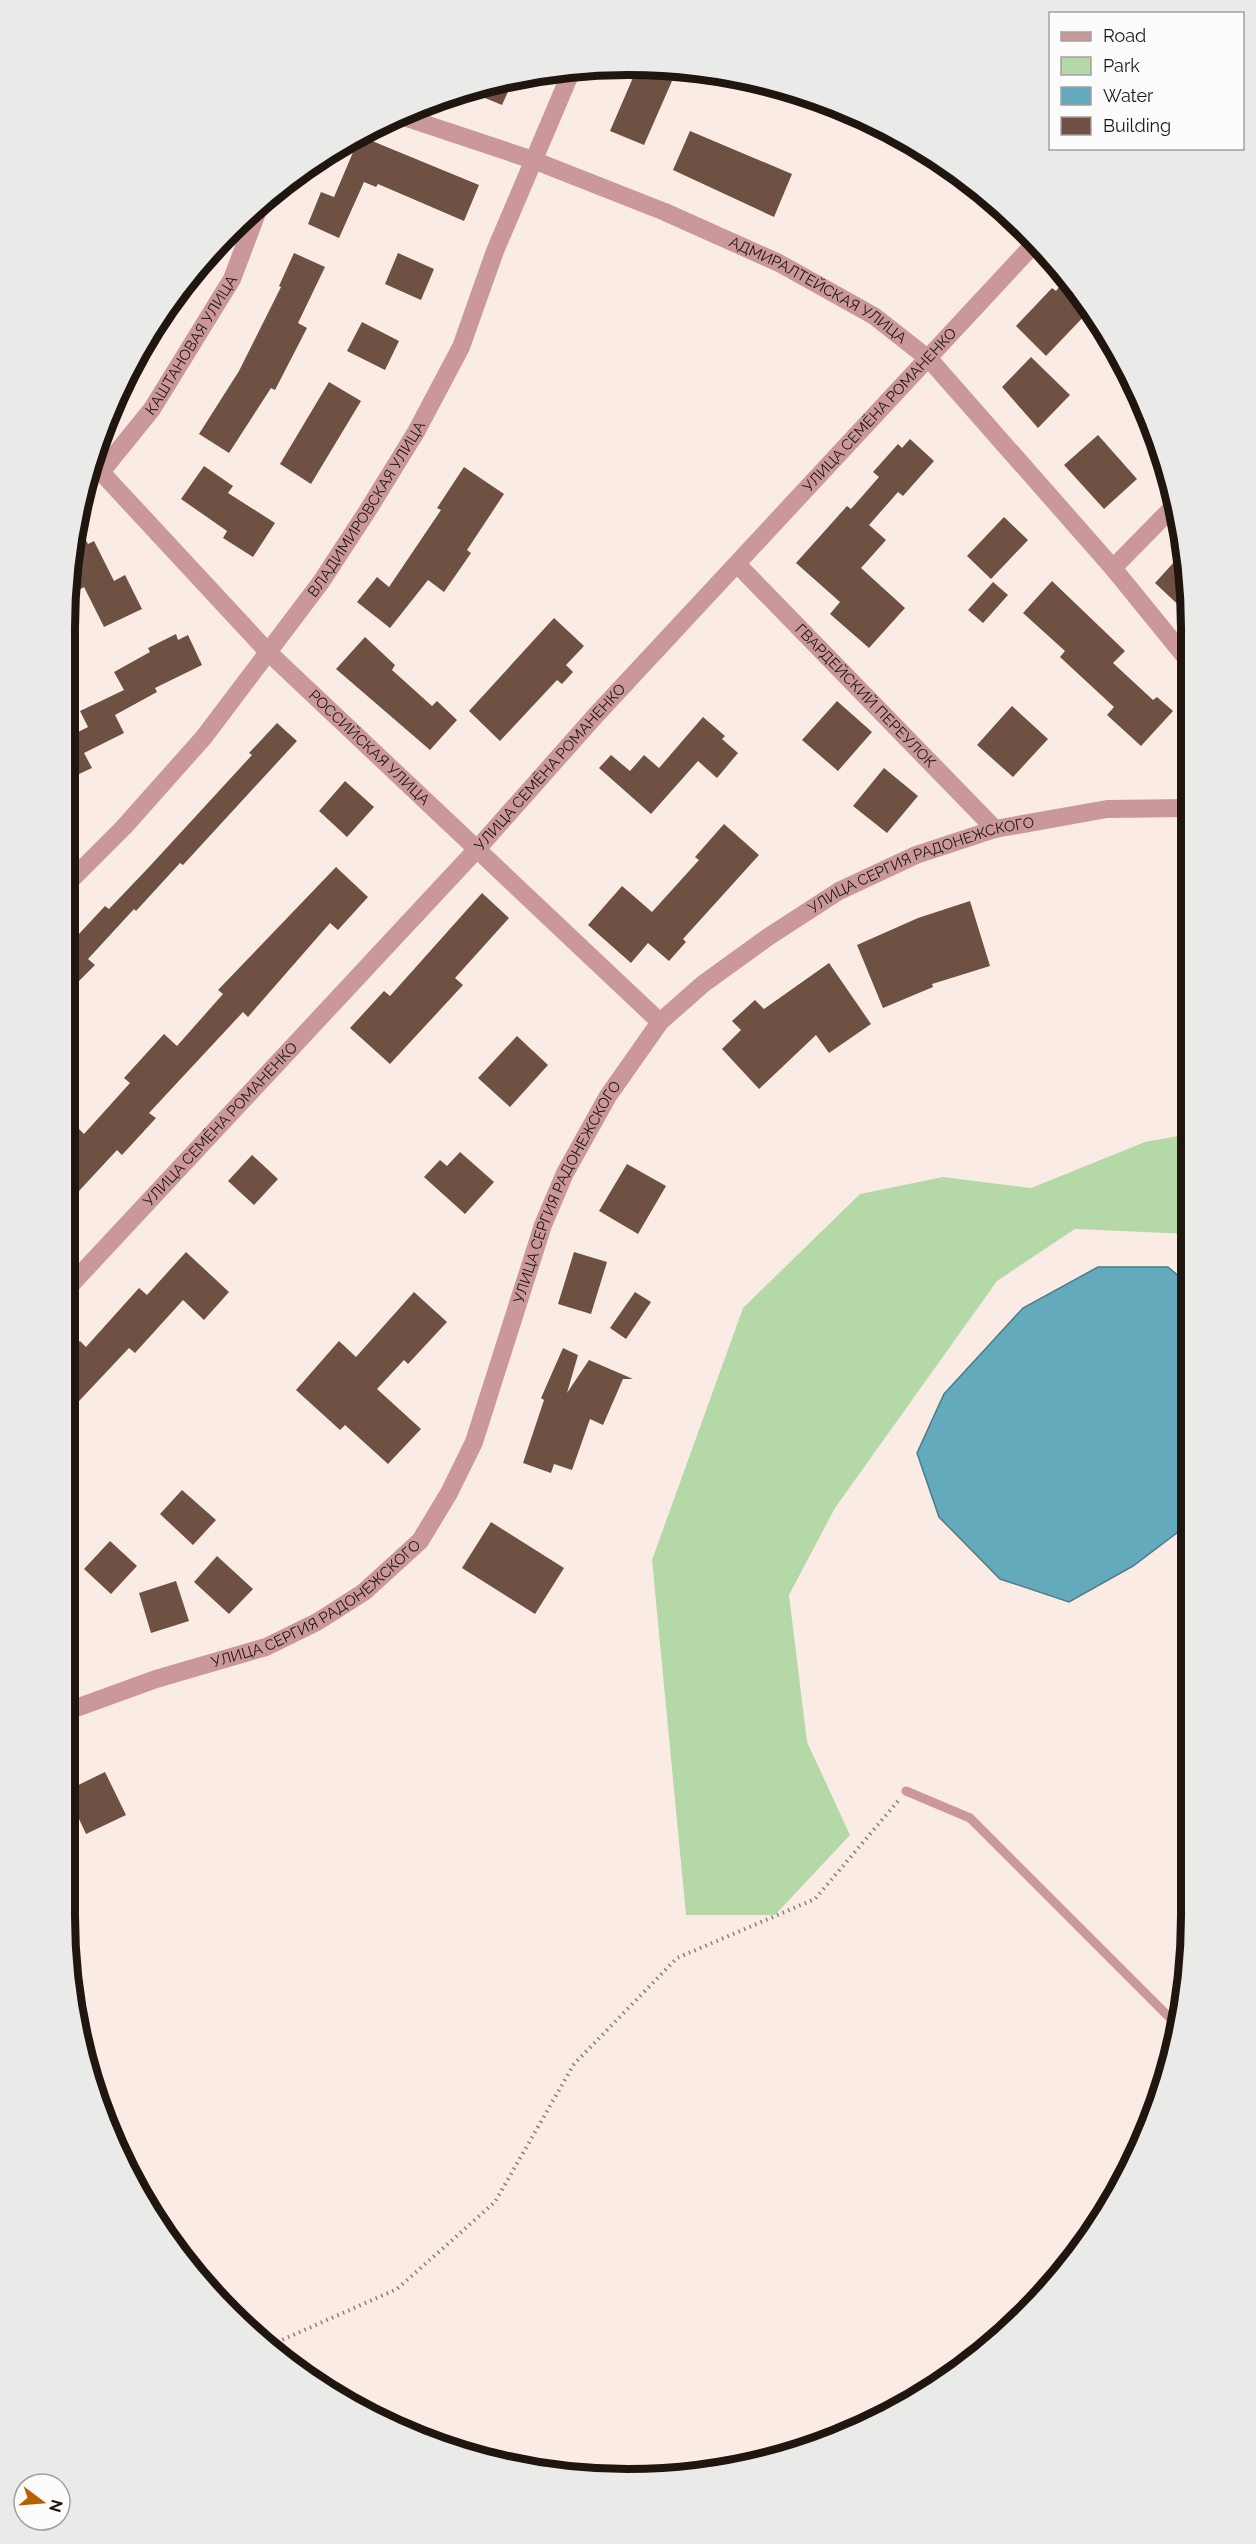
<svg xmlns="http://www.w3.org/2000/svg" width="1256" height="2544" font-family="Raleway,sans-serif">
  <rect width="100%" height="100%" fill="#faece5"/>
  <path fill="#b5d8a9" d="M1189 1134V1234L1075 1229 997 1281 835 1508 789 1595 807 1742 850 1835 775 1915H686L652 1560 743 1308 860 1194 943 1177 1031 1188 1145 1142Z"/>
  <path fill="#62aabc" stroke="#4e7d88" stroke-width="1.5" d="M1098 1267H1168L1189 1285 1190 1523 1133 1566 1069 1602 1000 1579 939 1517 917 1453 944 1394 1023 1308Z"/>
  <path fill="#6e5142" d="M638 66 672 81 644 145 610 131Z
    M515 76 502 105 468 91 491 84Z
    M690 131 792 174 774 217 673 170Z
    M360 136 479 185 464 221 378 184 376 187 364 182 339 238 308 224 321 192 334 197Z
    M294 253 325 267 298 323 307 328 275 390 271 388 229 453 199 434 239 371 281 287 279 286Z
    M398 253 434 269 421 300 385 284Z
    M1067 277 1090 310 1046 356 1016 326 1052 288 1056 291Z
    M362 322 399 341 385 370 347 351Z
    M1031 357 1070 395 1038 428 1002 387Z
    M329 382 361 401 311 484 280 464Z
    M1098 435 1137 479 1104 509 1064 465Z
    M910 439 934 461 903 496 898 492 869 525 886 540 861 568 905 608 869 648 830 614 840 602 796 563 847 506 851 509 879 477 873 472 898 444 902 448Z
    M204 466 233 486 228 493 275 523 253 557 223 538 227 531 181 499Z
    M464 467 504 494 467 550 471 553 444 592 428 580 390 628 357 602 377 577 389 587 441 510 437 508Z
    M1004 517 1028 540 991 579 967 556Z
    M75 521 88 544 94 541 114 581 125 575 142 609 104 627 84 587 75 592 69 580Z
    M1185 550 1187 554V613L1155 583Z
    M1052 581 1125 651 1113 663 1153 700 1157 697 1173 711 1141 746 1107 715 1114 707 1060 657 1065 651 1023 613Z
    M993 582 1008 595 983 623 968 610Z
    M554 618 584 646 566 665 573 672 562 684 557 680 500 741 469 711Z
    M176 634 178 640 188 635 202 665 155 688 157 692 115 715 124 733 84 753 92 768 64 781V739L88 727 80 711 124 690 114 672 150 652 148 648Z
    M365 637 395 665 392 670 432 706 437 701 457 720 430 750 336 669Z
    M837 701 872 732 838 771 802 740Z
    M1012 706 1048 739 1013 777 977 745Z
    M703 717 725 736 722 739 738 753 717 778 698 761 651 814 599 768 611 755 630 771 644 755 659 768Z
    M277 723 297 741 183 865 180 863 136 911 134 909 88 959 95 965 64 996V950L105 906 109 909 150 866 252 755 249 753Z
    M884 768 918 796 887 833 853 806Z
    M345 781 374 807 347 837 319 811Z
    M724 824 759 855 683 939 686 942 669 961 648 943 631 963 588 925 622 886 652 912 699 860 695 857Z
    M336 867 368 897 338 930 330 923 248 1017 243 1012 149 1113 156 1118 122 1155 117 1150 79 1191 64 1177V1143L78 1128 84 1134 130 1083 124 1078 164 1034 177 1046 223 994 218 990Z
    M482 893 509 918 455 978 463 985 390 1064 350 1028 384 991 390 996Z
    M970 901 990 966 932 984 933 987 883 1008 857 945 918 918Z
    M829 963 871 1024 829 1053 816 1035 759 1089 722 1049 741 1030 732 1021 755 1000 764 1009Z
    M517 1036 548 1065 510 1107 478 1078Z
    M460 1152 494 1182 465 1214 424 1177 440 1160 447 1166Z
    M252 1155 278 1179 254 1205 228 1181Z
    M627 1164 666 1186 638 1234 599 1211Z
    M186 1252 229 1292 204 1320 183 1300 135 1353 129 1348 64 1417V1357L80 1341 86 1347 139 1288 147 1295Z
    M574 1252 607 1262 591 1314 558 1304Z
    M414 1292 447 1322 408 1364 404 1360 377 1389 421 1429 388 1464 345 1425 340 1430 296 1390 339 1341 356 1357Z
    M635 1292 651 1302 626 1339 610 1328Z
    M563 1348 578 1355 567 1393 589 1360 633 1379H623L603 1425 590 1419 572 1470 554 1464 551 1473 523 1463 544 1400 541 1398Z
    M182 1490 216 1520 193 1545 160 1514Z
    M491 1522 564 1568 535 1614 462 1568Z
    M110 1541 137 1566 111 1594 84 1569Z
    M217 1556 253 1589 229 1614 194 1582Z
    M176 1581 189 1621 151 1633 139 1593Z
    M105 1772 126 1815 86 1834 66 1791Z"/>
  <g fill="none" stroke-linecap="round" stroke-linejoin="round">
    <path stroke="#8c7f79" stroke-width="4" stroke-dasharray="1.5 4.5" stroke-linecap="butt" d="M266 2347 397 2289 495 2202 574 2064 677 1958 815 1899 898 1801"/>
    <path stroke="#ca979a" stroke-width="9" d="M906 1791 970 1818 1180 2028"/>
    <g stroke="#ca979a" stroke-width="18">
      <path id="s1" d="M398 115 533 160 665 212 779 263 874 316 930 360 1113 568 1187 659"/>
      <path id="s2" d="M93 459 101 472 268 652 660 1022"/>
      <path id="s3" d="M101 472 152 409 232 279 260 205"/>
      <path id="s4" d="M737 564 995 829"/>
      <path d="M1113 568 1174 506"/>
      <path id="s5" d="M65 886 124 827 204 737 321 582 368 510 416 432 461 347 495 251 572 70"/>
      <path id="s6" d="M65 1291 478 848 596 715 1034 244"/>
      <path id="s7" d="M65 1712 156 1679 266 1647 317 1622 364 1592 420 1541 449 1493 474 1442 543 1225 565 1173 608 1096 660 1022 703 984 768 937 839 891 916 855 995 829 1107 809 1188 808"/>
    </g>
  </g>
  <g text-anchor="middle" stroke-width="6" stroke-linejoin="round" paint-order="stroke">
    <g font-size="15" fill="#21150f" stroke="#fcfcfc">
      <text dy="5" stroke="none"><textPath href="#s1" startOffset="456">АДМИРАЛТЕЙСКАЯ УЛИЦА</textPath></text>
      <text dy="5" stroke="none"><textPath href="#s3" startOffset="156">КАШТАНОВАЯ УЛИЦА</textPath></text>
      <text dy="5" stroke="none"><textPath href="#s6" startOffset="1200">УЛИЦА СЕМЁНА РОМАНЕНКО</textPath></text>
      <text dy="5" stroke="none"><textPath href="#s5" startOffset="484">ВЛАДИМИРОВСКАЯ УЛИЦА</textPath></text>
      <text dy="5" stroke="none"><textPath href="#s4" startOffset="184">ГВАРДЕЙСКИЙ ПЕРЕУЛОК</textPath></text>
      <text dy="5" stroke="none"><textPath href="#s2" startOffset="400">РОССИЙСКАЯ УЛИЦА</textPath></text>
      <text dy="5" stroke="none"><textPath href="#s6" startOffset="714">УЛИЦА СЕМЁНА РОМАНЕНКО</textPath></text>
      <text dy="5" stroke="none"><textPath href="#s7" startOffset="1284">УЛИЦА СЕРГИЯ РАДОНЕЖСКОГО</textPath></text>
      <text dy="5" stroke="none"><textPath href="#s6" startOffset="228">УЛИЦА СЕМЁНА РОМАНЕНКО</textPath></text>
      <text dy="5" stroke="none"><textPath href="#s7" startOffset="780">УЛИЦА СЕРГИЯ РАДОНЕЖСКОГО</textPath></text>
      <text dy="5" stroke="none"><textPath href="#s7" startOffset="276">УЛИЦА СЕРГИЯ РАДОНЕЖСКОГО</textPath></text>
    </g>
  </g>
  <path d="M0 0H1256V2544H0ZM628 75H628A553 553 0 0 1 1181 628V1916A553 553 0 0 1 628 2469H628A553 553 0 0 1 75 1916V628A553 553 0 0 1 628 75Z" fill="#eaeae9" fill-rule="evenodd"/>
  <path fill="none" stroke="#21150f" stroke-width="8" d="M628 75H628A553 553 0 0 1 1181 628V1916A553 553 0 0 1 628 2469H628A553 553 0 0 1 75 1916V628A553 553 0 0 1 628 75Z"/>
  <rect x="1049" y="12" width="195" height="138" fill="#fcfcfc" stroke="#a4a09d" stroke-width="1.5"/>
  <rect x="1061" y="32" width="30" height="9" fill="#ca979a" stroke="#a4a09d" stroke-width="1.5"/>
  <text x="1103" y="42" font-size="18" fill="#21150f">Road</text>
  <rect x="1061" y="57" width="30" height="18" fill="#b5d8a9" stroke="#a4a09d" stroke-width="1.5"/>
  <text x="1103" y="72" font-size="18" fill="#21150f">Park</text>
  <rect x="1061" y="87" width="30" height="18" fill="#62aabc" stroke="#a4a09d" stroke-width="1.5"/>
  <text x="1103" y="102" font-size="18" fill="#21150f">Water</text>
  <rect x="1061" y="117" width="30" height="18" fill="#6e5142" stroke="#a4a09d" stroke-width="1.5"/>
  <text x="1103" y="132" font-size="18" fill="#21150f">Building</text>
  <g transform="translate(42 2502) rotate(106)"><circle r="28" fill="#fcfcfc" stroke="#a4a09d" stroke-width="1.5"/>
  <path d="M0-4.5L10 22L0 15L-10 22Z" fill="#b95f00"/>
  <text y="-9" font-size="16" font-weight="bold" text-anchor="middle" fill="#21150f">N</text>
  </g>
</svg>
